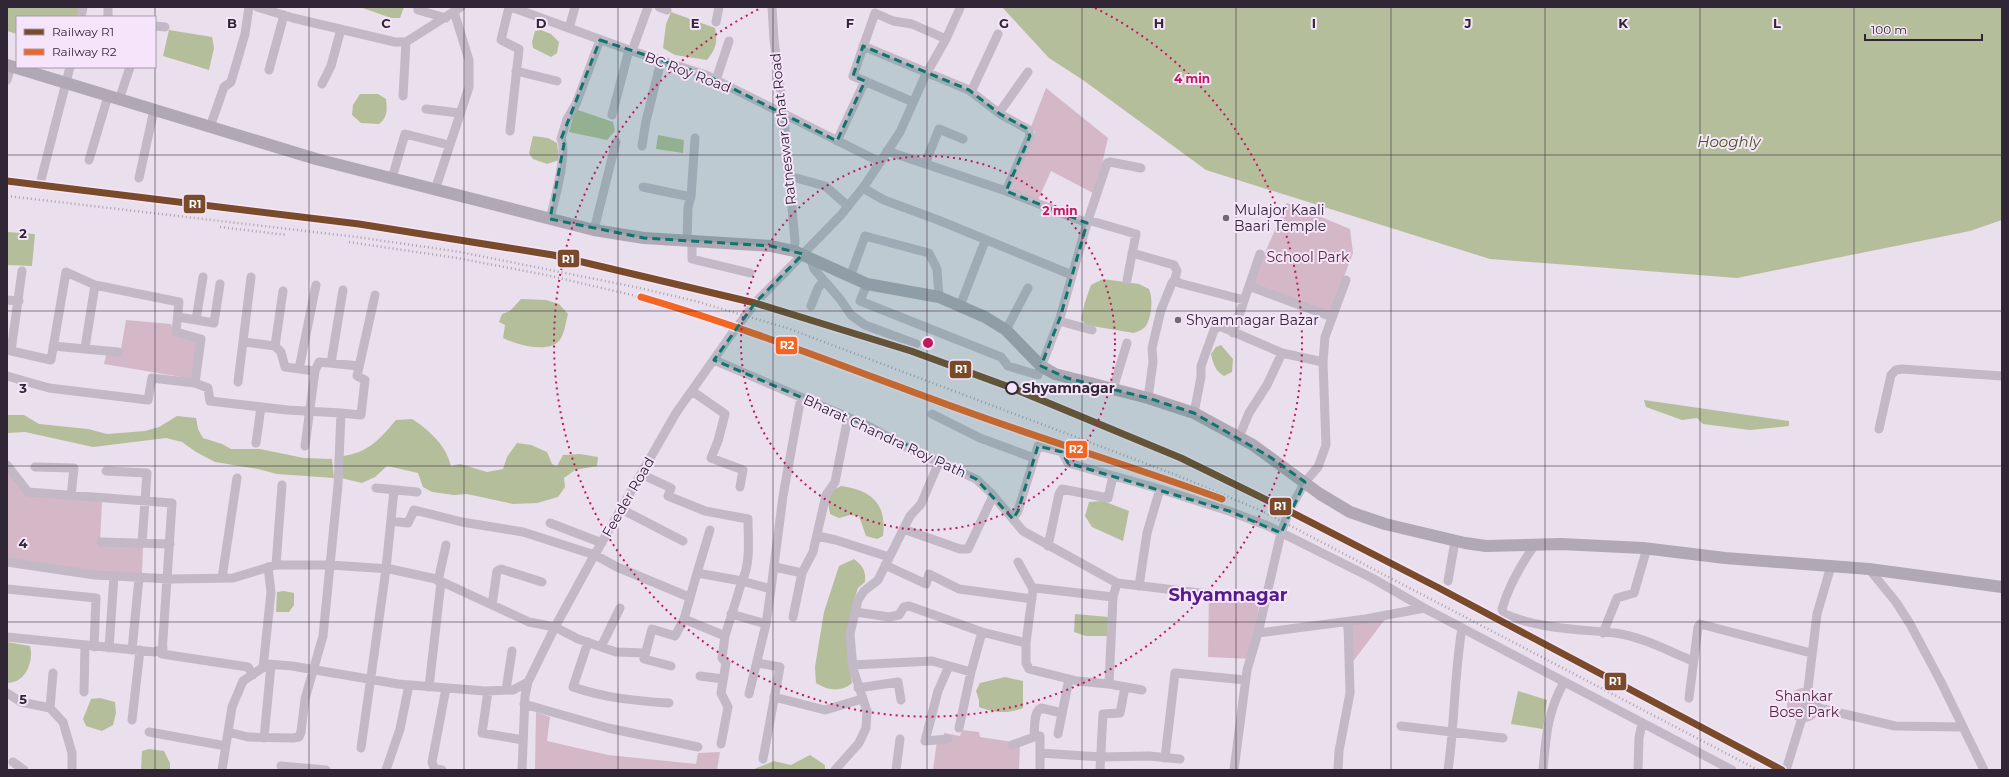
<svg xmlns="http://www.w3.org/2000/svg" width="2009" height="777" font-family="Montserrat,sans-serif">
  <rect width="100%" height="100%" fill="#eadfec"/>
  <path fill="#d4b8c7" d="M1046 88 1108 138 1095 194 1051 171 1038 200 1012 189 1035 132 1031 127Z
    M1287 203 1350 229 1353 253 1330 314 1253 284 1263 257Z
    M126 320 171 324 174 334 198 342 194 379 104 364 106 355 120 354Z
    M7 468 27 494 102 501 100 543 143 545 142 575 105 574 7 558Z
    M1209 590 1260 594 1253 659 1208 657Z
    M1386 618 1348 668 1343 624Z
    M1787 705a17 17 0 1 1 34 0a17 17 0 1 1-34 0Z
    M536 712 550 717 547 741 608 755 696 764 698 753 720 752 717 770H535Z
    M962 730 979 732 980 737 1020 743 1019 770H933L937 741 943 739 944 733 960 736Z"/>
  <path fill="#b5be9a" d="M7 7H81L79 17H17V34L7 31Z
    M360 7H404L400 18H391Z
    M1002 7H2002V220L1970 231 1737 278 1490 259 1206 170 1083 80 1049 58Z
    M671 12 715 28C718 43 716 48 707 60L675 55 663 48 666 24Z
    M169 30 212 37 214 48 209 70 163 56Z
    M541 30 551 34 559 42 557 53 551 57 533 48 532 42 535 31Z
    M360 94H378L386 99C387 109 388 117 379 124L361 123 352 115 353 105Z
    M575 109 613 122 615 131 607 140 569 132Z
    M658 135 684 140 683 153 656 149Z
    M533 136 548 138 557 143 559 160 547 164 533 159 529 153Z
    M7 232 35 234 32 266 7 265Z
    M1103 279 1139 284 1149 289C1153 298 1152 314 1147 324 1145 329 1139 331 1134 333L1086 325 1081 319 1085 302 1091 285Z
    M521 299 546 300 559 304 568 314C566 321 565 331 561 338 552 355 516 345 503 338L505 325 499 322 502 314 510 311Z
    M1221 345 1233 359 1232 372 1224 376C1215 371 1213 363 1211 354L1216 347Z
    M1644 400 1789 421V426L1750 430 1703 424 1697 418 1682 420 1646 407Z
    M7 415H24L39 424 88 429 107 434 145 431 159 427 177 416 196 418 198 429 203 438 222 444 231 449H260L304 458 332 459 334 478 277 474 258 469 215 462 196 452 182 442 166 438 93 447 25 432 7 433Z
    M412 419C429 430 446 445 451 466L460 464 487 472 503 469 507 457 517 443 531 445 547 452 552 464 557 466 563 455 580 454 598 457 597 466 575 470 564 478 565 487 558 497 537 503 513 504 467 494 454 495 432 492 423 487 418 473 387 466 375 477 362 483 341 478 343 456C368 453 381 438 396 420Z
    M841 486C872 490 887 504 883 536L877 539 866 536 859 516 850 515 839 518 830 514 828 502 831 491Z
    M1103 501 1129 511 1123 541 1092 527 1085 516 1089 502Z
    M854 559C863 566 866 571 865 582L858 588 854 600 850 672 852 683C841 693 827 690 816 683L815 667 824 612 839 566Z
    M284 591 294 593V605L289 612H276L277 592Z
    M1075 614 1108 617 1109 636H1086L1074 632Z
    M7 642 30 646C34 661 26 683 7 683Z
    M1005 677 1023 681V708C1007 714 995 713 979 707V700L976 691 980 683Z
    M1518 691 1547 700 1543 729 1511 724Z
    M100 698 115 702 116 713 113 725 102 731 86 726 83 719 91 699Z
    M149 749 164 751 170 763V770H141L142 751Z
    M810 755 825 765V770H752L774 761 791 765Z"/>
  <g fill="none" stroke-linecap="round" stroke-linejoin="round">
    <path stroke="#c2b8c6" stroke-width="9" d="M108 7V17
      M257 7 293 18 395 42H406L461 7
      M418 7V10L446 18
      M509 7 501 40 519 49 510 131
      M511 7 629 50 706 75 880 162
      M659 7 667 10
      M772 7 774 40 783 109 795 241 794 251
      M81 17 83 7
      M716 22 719 7
      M155 26 165 27
      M569 28 575 7
      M863 46 969 90 1000 114 1029 130 1030 136 1006 191
      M632 51 648 7
      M269 70 284 15
      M516 71 557 81
      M7 80 11 66
      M716 80 729 41
      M322 84 331 66 341 29
      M971 92 998 34
      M403 96 406 42
      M119 100 130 67
      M913 102 853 76 875 13 893 21 912 24 946 39
      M426 109 459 113
      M999 113 1028 72
      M612 115 629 50
      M210 127 224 87 231 82 245 34 249 7
      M837 141 865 81
      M642 146 646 121 661 61
      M887 151 1006 191 1087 223
      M89 160 108 96
      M925 164 939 129 963 139
      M789 176 825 186 848 206
      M139 178 154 110
      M392 178 405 134 449 145
      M41 180 70 67
      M643 187 691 197
      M863 188 884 200 938 220 1072 275
      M435 190 469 87V60L454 12
      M550 219C554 202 568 152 561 139L567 119 576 104 600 40
      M1088 220 1136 234 1127 280
      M594 230 616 142
      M687 241 688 207 691 197 695 138
      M692 241V259L750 273
      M1132 253 1174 265 1177 271 1175 279 1179 283 1244 300
      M811 260 814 269 840 299 851 315 865 325 916 344
      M850 277 865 236 929 253 937 269 939 297
      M867 284 860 301 1001 357 1008 366 1038 375 1060 318 1087 223 1107 163 1110 162 1141 168
      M95 285 179 302 176 332 201 339 195 383
      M1249 286 1332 317
      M7 300 19 301
      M811 306 818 288 824 281
      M960 306 985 241
      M178 317 214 323 220 284
      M196 320 203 277
      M1059 321 1092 330
      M1006 330 1028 288
      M1233 333 1260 254
      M244 342 275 346 281 352 285 367 315 371
      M53 346 118 352
      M275 346 283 291
      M7 350 51 360 66 272 95 285 85 348
      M11 351 22 271
      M714 360 866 425 914 451 976 479 991 493 1023 531 1117 583 1265 601
      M331 363 343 290
      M299 369 316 285
      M7 376 49 388 148 400 152 378 195 383 208 388 210 401 287 410 341 413 338 485 323 636 305 699 301 732 299 737 293 738 248 737 228 732
      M238 382 251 277
      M1113 389 1127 343
      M692 391 725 414 718 441 711 458 743 470 740 487
      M1148 398 1153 362 1152 348 1161 310 1172 283 1175 279
      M341 413 361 415 365 380 357 376 375 295
      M1194 413 1201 377V366L1214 330 1218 327H1222L1282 353 1323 362
      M932 414 980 438 1034 458
      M1879 429 1891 375 1896 370 1902 369 2002 376
      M1239 437 1249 413 1267 385 1282 353
      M256 443 261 407
      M305 446 315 371 319 362 359 366
      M7 465 28 492 172 503 162 654 248 667 253 675
      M35 467 74 468 71 496
      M106 471 147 473 142 543
      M641 474 671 488 668 496 705 511 748 519C748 540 751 562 742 581L697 573 684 619 675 636 652 629 644 659 671 666
      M376 488 417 492
      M621 509 683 541
      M1013 519 1018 511 1038 446 1062 452 1068 463 1160 489
      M391 521 408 523 414 510 462 522 523 532 595 555 617 567 689 597
      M550 523 602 543
      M903 529 960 549H968L993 496
      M817 536 836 540 889 557
      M101 542 170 544
      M1048 546 1059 494 1062 489 1108 498 1113 476
      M1534 546C1520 566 1509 585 1502 609L1504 614C1540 629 1577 629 1615 633 1643 637 1668 651 1693 661
      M7 562 95 575 171 579 233 578 276 565H330L390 569 436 579 529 622 555 627 578 639 616 652 645 653
      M1018 562 1033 589
      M276 565 282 485
      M885 565 926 584 929 574 959 589 1032 599
      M775 567 802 573
      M1869 569 1896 602 1910 624 1941 682 1984 770
      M697 573 710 530
      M222 578 237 478
      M438 581 446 545
      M1448 581 1455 541
      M1139 586 1147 533 1160 489 1229 511 1268 526 1372 578 1424 608
      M7 589 96 598 94 647
      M492 605 497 571 501 569 542 582
      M856 612 889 617 899 615 904 607 909 606 982 632
      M731 614 766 624 749 694
      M793 617 802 573 813 552 826 495 835 482 848 417
      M684 619 725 636
      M766 624 771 589
      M1258 633 1366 619 1424 608 1732 770
      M1603 633 1617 598 1634 593 1647 548
      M7 637 155 652 163 648
      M588 642 573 687C605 698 636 701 669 703
      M1026 643V663L1029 669 1077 681 1109 684 1113 597 1117 583
      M601 647 620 608
      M109 648 114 576
      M132 650 139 578
      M758 663 780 667 763 759
      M852 665 932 661 971 672 982 632 1026 643 1033 589 1035 588 1113 597
      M263 668 271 592 268 567
      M700 676 723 679
      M1109 684 1142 690
      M429 687 441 582
      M858 688 898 682 901 700
      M506 690 512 651
      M488 691 482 733 523 740
      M84 692 85 646
      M7 693 21 702 50 708 63 722 72 753V770
      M774 697 825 710 862 699
      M1689 698 1698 627 1700 624 1811 653
      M524 704 608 728 698 747
      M1806 705 1895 726 1961 727
      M50 708 53 673
      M132 720 140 650
      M1401 726 1503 738
      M959 728 971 672
      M149 732 226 746
      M1058 734 1069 679
      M1034 737C1035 728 1033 712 1041 708L1062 713
      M264 738 271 665
      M948 739 925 741 938 691 949 666
      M721 744 728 707 721 693 726 663 722 658 725 636 742 581 771 589 783 496 801 397
      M1012 745 1034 737 1040 736V770
      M361 748 386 569 394 490
      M1040 753 1101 757 1149 756 1180 759
      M1165 758 1175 673 1245 680
      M13 762 24 770
      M281 766 326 770
      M222 770 232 707 243 681 268 664 292 666 398 684 485 691 513 690 528 682
      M386 770 400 729 409 685
      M442 770 434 768 432 762 446 688
      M522 770 525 696 528 682 555 627 590 563 676 413 731 335 755 303 841 215 865 185 900 132 925 76 946 39 960 8
      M835 770 859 743 866 728 867 711 853 669 850 634 858 600 864 591 878 580 910 516 921 504 939 462
      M896 770 900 739
      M1100 770 1103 714 1120 713 1125 687
      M1234 770 1247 670 1258 633 1281 533 1289 511 1305 482 1318 467 1326 445 1323 362 1325 337 1346 280
      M1338 770 1339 751 1350 693 1348 622
      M1448 770C1455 723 1454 675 1462 628
      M1543 770C1546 736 1547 713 1564 682
      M1638 770 1639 738 1642 723
      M1786 770 1806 705 1817 614 1831 566"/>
    <path stroke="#b0a8b4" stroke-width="12" d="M7 65 316 159 594 230 644 238 771 246 794 251 867 284 939 297 985 317 1006 330 1041 366 1055 374 1148 398 1194 413 1253 445 1320 494 1350 512 1385 524 1465 543 1486 546 1561 544 1643 548 1725 558 1869 569 2002 587"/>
    <path stroke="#aaa2ad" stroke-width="2.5" stroke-dasharray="1 3" stroke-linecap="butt" d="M7 196 357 237 460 252 635 287 695 301 787 328 1171 473 1262 511 1758 770
      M220 227 287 235
      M349 242 457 258 546 275 632 295 691 312 801 350 964 411 1199 490"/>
    <defs>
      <path id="rail-1" d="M7 181 359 224 553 255 755 303 911 351 1012 388 1181 458 1289 511 1437 587 1782 770"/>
      <path id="rail-2" d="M641 297C751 329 857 372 965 411 1050 442 1137 468 1222 499"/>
    </defs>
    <use href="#rail-1" stroke="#f6e5fa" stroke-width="10"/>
    <use href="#rail-2" stroke="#f6e5fa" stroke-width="10"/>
    <use href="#rail-1" stroke="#7a4b2a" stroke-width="7"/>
    <use href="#rail-2" stroke="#f26522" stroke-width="7"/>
  </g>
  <path fill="#0f766e" fill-opacity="0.2" stroke="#0f766e" stroke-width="3" stroke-dasharray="8 5" stroke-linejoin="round" d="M600 40 706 75 837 141 865 81 853 76 863 46 969 90 1000 114 1026 128 1030 136 1006 191 1087 223 1060 318 1041 366 1067 378 1148 398 1194 413 1270 457 1305 482 1281 533 1229 511 1068 463 1062 452 1038 446 1018 511 1013 519 976 479 866 425 714 360 755 303 803 254 771 246 644 238 550 219 564 144 561 139Z"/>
  <path fill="none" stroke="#302636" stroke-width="1" stroke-opacity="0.55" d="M155 7V17M309 7V770M464 7V770M618 7V770M773 7V770M927 7V770M1082 7V770M1236 7V770M1391 7V770M1545 7V770M1700 7V770M1854 7V770M155 67V770M7 155H2002M7 311H2002M7 466H2002M7 622H2002"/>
  <g fill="none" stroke="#c2185b" stroke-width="2" stroke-dasharray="2 4">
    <circle cx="928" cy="343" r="187"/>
    <path d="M1095 8A374 374 0 1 1 761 8"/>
  </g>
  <g fill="#716776" stroke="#f6e5fa" stroke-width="1.5">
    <circle cx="1226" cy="218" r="4"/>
    <circle cx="1178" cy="320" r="4"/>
  </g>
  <circle fill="#f6e5fa" stroke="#302636" stroke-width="2" cx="1012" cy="388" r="6"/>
  <g text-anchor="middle" stroke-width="4" stroke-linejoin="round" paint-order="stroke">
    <g font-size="14" fill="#302636" stroke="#f6e5fa">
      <text transform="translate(688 72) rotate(21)" y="5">BC Roy Road</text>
      <text transform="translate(783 129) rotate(-96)" y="5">Ratneswar Ghat Road</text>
      <text transform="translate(885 436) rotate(25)" y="5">Bharat Chandra Roy Path</text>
      <text transform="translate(628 497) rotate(-60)" y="5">Feeder Road</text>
    </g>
    <g font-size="14" fill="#302636" stroke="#f6e5fa" text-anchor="start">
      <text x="1234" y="215">Mulajor Kaali<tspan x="1234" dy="16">Baari Temple</tspan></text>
      <text x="1186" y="325">Shyamnagar Bazar</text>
    </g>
    <g font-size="14" fill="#552939" stroke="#f6e5fa">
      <text x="1308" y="262">School Park</text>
      <text x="1804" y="701">Shankar<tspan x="1804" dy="16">Bose Park</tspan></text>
    </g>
    <g font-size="14" font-weight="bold" fill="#302636" stroke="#f6e5fa" text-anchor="start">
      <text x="1022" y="393">Shyamnagar</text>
    </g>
    <g font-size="15" font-style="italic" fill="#44591a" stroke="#f6e5fa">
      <text x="1729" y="147">Hooghly</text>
    </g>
    <g font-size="18" font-weight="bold" fill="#541c88" stroke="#f6e5fa">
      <text x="1228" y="601">Shyamnagar</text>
    </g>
  </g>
  <g font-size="13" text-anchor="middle" font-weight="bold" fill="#302636" stroke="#f6e5fa" stroke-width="4" stroke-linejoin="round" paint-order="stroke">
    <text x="232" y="28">B</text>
    <text x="386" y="28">C</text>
    <text x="541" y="28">D</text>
    <text x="695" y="28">E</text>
    <text x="850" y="28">F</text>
    <text x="1004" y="28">G</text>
    <text x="1159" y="28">H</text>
    <text x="1314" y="28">I</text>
    <text x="1468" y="28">J</text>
    <text x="1623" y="28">K</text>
    <text x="1777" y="28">L</text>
    <text x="23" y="238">2</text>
    <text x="23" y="393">3</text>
    <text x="23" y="548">4</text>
    <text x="23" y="704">5</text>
  </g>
  <circle cx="928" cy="343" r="6" fill="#c2185b" stroke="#f6e5fa" stroke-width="2"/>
  <g font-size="12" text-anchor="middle" font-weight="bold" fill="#c2185b" stroke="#f6e5fa" stroke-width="4" stroke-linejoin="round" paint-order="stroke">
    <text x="1192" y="83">4 min</text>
    <text x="1060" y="215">2 min</text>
  </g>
  <g stroke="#f6e5fa" stroke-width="1.5">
    <rect x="183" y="194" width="23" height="20" rx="4" fill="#7a4b2a"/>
    <rect x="557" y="249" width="23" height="19" rx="4" fill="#7a4b2a"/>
    <rect x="775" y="336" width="23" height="19" rx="4" fill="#f26522"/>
    <rect x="949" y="360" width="23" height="19" rx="4" fill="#7a4b2a"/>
    <rect x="1065" y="440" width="23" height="19" rx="4" fill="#f26522"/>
    <rect x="1269" y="497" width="23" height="19" rx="4" fill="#7a4b2a"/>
    <rect x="1604" y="672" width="23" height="19" rx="4" fill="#7a4b2a"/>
  </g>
  <g font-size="11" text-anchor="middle" font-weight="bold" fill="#fff">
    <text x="195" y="208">R1</text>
    <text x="568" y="263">R1</text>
    <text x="787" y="349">R2</text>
    <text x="961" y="373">R1</text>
    <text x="1076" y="453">R2</text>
    <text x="1280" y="510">R1</text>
    <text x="1615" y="685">R1</text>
  </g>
  <rect width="2009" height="777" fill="none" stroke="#302636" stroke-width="16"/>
  <rect x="16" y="16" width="140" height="52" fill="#f6e5fa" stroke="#a799ac"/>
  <rect x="24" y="29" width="20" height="6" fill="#7a4b2a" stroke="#a799ac"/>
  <text x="52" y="36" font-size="12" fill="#302636">Railway R1</text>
  <rect x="24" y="49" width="20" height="6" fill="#f26522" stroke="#a799ac"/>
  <text x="52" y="56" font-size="12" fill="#302636">Railway R2</text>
  <path d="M1865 34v6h117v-6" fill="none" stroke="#302636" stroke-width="2"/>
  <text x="1871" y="34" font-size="12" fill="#302636" stroke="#f6e5fa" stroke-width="3" paint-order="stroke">100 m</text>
</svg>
